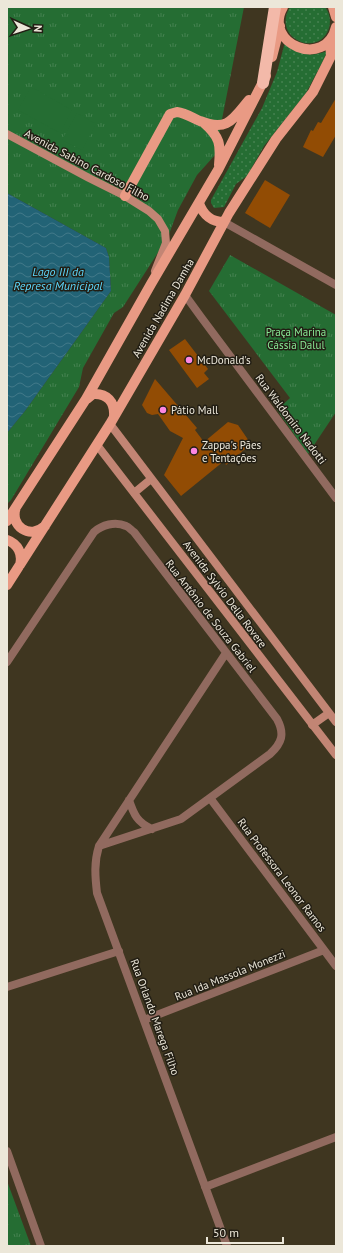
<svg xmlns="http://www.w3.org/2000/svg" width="343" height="1253" font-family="'PT Sans',sans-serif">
  <defs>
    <pattern id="grass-dots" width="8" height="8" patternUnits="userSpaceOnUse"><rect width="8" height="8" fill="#256d33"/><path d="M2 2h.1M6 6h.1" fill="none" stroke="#458250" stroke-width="1.8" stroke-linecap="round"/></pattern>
    <pattern id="park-tufts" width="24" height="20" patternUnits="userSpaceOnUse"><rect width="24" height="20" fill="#256d33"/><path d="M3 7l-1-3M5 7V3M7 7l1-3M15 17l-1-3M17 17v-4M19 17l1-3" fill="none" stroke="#458250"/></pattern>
    <pattern id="water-waves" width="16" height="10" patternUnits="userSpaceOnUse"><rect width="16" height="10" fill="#226376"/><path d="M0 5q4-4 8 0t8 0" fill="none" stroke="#427989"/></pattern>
  </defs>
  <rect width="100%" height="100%" fill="#3f3620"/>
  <path fill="url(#grass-dots)" d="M290 7H325C330 13 331 21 329 28 319 59 271 38 290 7Z
    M285 42C299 54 309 58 327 51L324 59 306 93 264 146 247 176 236 184 224 207 214 208 211 203V200L262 108 277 72Z"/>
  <path fill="url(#park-tufts)" d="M7 7H244L215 155 197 175 178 210 168 237 123 307 114 313 83 368 79 387 11 500 7 504V433L25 411 111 291 109 257 106 248 7 193Z
    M230 255 336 315V412L308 454 277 410 290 398 209 291Z
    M7 1181 31 1246H7Z"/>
  <path fill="#256d33" d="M31 87 72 110 60 133 18 110Z
    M77 113 96 124 82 150 62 140Z"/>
  <path fill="url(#water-waves)" d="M7 193 106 248 109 257 111 291 25 411 7 433Z"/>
  <path fill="#924c04" d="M336 98V135L323 157 303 147 311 130 313 131 318 122 321 123Z
    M265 180 290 195 270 228 245 213Z
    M185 339 208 369 204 373 209 379 197 388 169 350Z
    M155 379 197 428 195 430 204 442 228 422 238 425 251 444 226 465 224 461 181 496 164 475 183 438 170 431 158 414 152 415 147 413 142 405Z"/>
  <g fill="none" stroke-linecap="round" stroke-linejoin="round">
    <path stroke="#916a5f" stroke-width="8" d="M185 295 201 317 336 498
      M226 653 99 846C94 862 95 876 97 893L227 1246
      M7 662 94 532C102 525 115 521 126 526 129 527 131 530 134 532L277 719C285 734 282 743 270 754L181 819 99 846
      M210 798 336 966
      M129 800C134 815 137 822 152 829
      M7 987 119 951
      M144 1020 324 950
      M7 1151 41 1246
      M205 1187 336 1137"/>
    <path stroke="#916a5f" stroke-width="8" d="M224 222 336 285"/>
    <path stroke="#c28574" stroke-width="8" d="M7 134 89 178 125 196 149 211 158 219 165 231 166 243 155 271
      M110 424 336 722
      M97 445 336 755
      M134 493 151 479
      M312 725 329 713"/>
    <path stroke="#e99a84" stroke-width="10" d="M283 7C262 44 326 70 336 27
      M333 7 336 17
      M272 57 280 26
      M204 123C220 137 221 144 219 165
      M125 196 170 114 177 112C185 113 193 118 200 121 228 132 233 119 249 100
      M199 203C203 215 212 222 224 222
      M87 399 93 394C107 393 115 402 114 416
      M16 507C9 526 30 540 45 526
      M7 521 86 399 151 284 218 170 266 76
      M7 540C18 544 23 554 20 565
      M7 585 110 424 185 295 229 213 276 139 313 92 331 56 330 40"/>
    <path stroke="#f3b9a9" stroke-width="12" d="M263 83 275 7"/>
  </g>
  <g fill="#fd86e1" stroke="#221e14" stroke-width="1.5">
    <circle cx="189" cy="360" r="4"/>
    <circle cx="163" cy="410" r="4"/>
    <circle cx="194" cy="451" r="4"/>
  </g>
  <g text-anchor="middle" stroke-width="3" stroke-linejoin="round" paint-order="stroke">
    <g font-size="11" fill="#ece7d9" stroke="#221e14">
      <text transform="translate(87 165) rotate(28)" y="4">Avenida Sabino Cardoso Filho</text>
      <text transform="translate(163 308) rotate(-60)" y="4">Avenida Nadima Damha</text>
      <text transform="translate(291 419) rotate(53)" y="4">Rua Waldomiro Nadotti</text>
      <text transform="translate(225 594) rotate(53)" y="4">Avenida Sylvio Della Rovere</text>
      <text transform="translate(211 616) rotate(52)" y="4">Rua Antônio de Souza Gabriel</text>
      <text transform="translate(282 875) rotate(53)" y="4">Rua Professora Leonor Ramos</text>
      <text transform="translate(230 975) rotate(-22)" y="4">Rua Ida Massola Monezzi</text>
      <text transform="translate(155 1017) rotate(70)" y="4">Rua Orlando Marega Filho</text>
    </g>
    <g font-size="11" fill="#88e995" stroke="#221e14">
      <text x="296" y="336">Praça Marina<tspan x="296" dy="13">Cássia Dalul</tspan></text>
    </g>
    <g font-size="11" fill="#ece7d9" stroke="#221e14" text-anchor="start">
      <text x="197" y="364">McDonald's</text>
      <text x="171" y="414">Pátio Mall</text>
      <text x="202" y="449">Zappa's Pães<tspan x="202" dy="13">e Tentações</tspan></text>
    </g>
    <g font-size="12" font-style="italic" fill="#5dd6fa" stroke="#221e14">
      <text x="58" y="276">Lago III da<tspan x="58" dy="14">Represa Municipal</tspan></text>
    </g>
  </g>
  <rect width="343" height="1253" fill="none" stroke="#ece7d9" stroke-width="16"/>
  <g transform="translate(28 28) rotate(93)" stroke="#221e14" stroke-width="3" paint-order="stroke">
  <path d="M0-3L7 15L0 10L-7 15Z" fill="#ece7d9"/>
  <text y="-6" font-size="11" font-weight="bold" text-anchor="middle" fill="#ece7d9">N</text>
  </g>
  <path d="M207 1237v6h76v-6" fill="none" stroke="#ece7d9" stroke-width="2"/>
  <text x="213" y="1237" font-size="12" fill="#ece7d9" stroke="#221e14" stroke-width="3" paint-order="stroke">50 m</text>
</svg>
